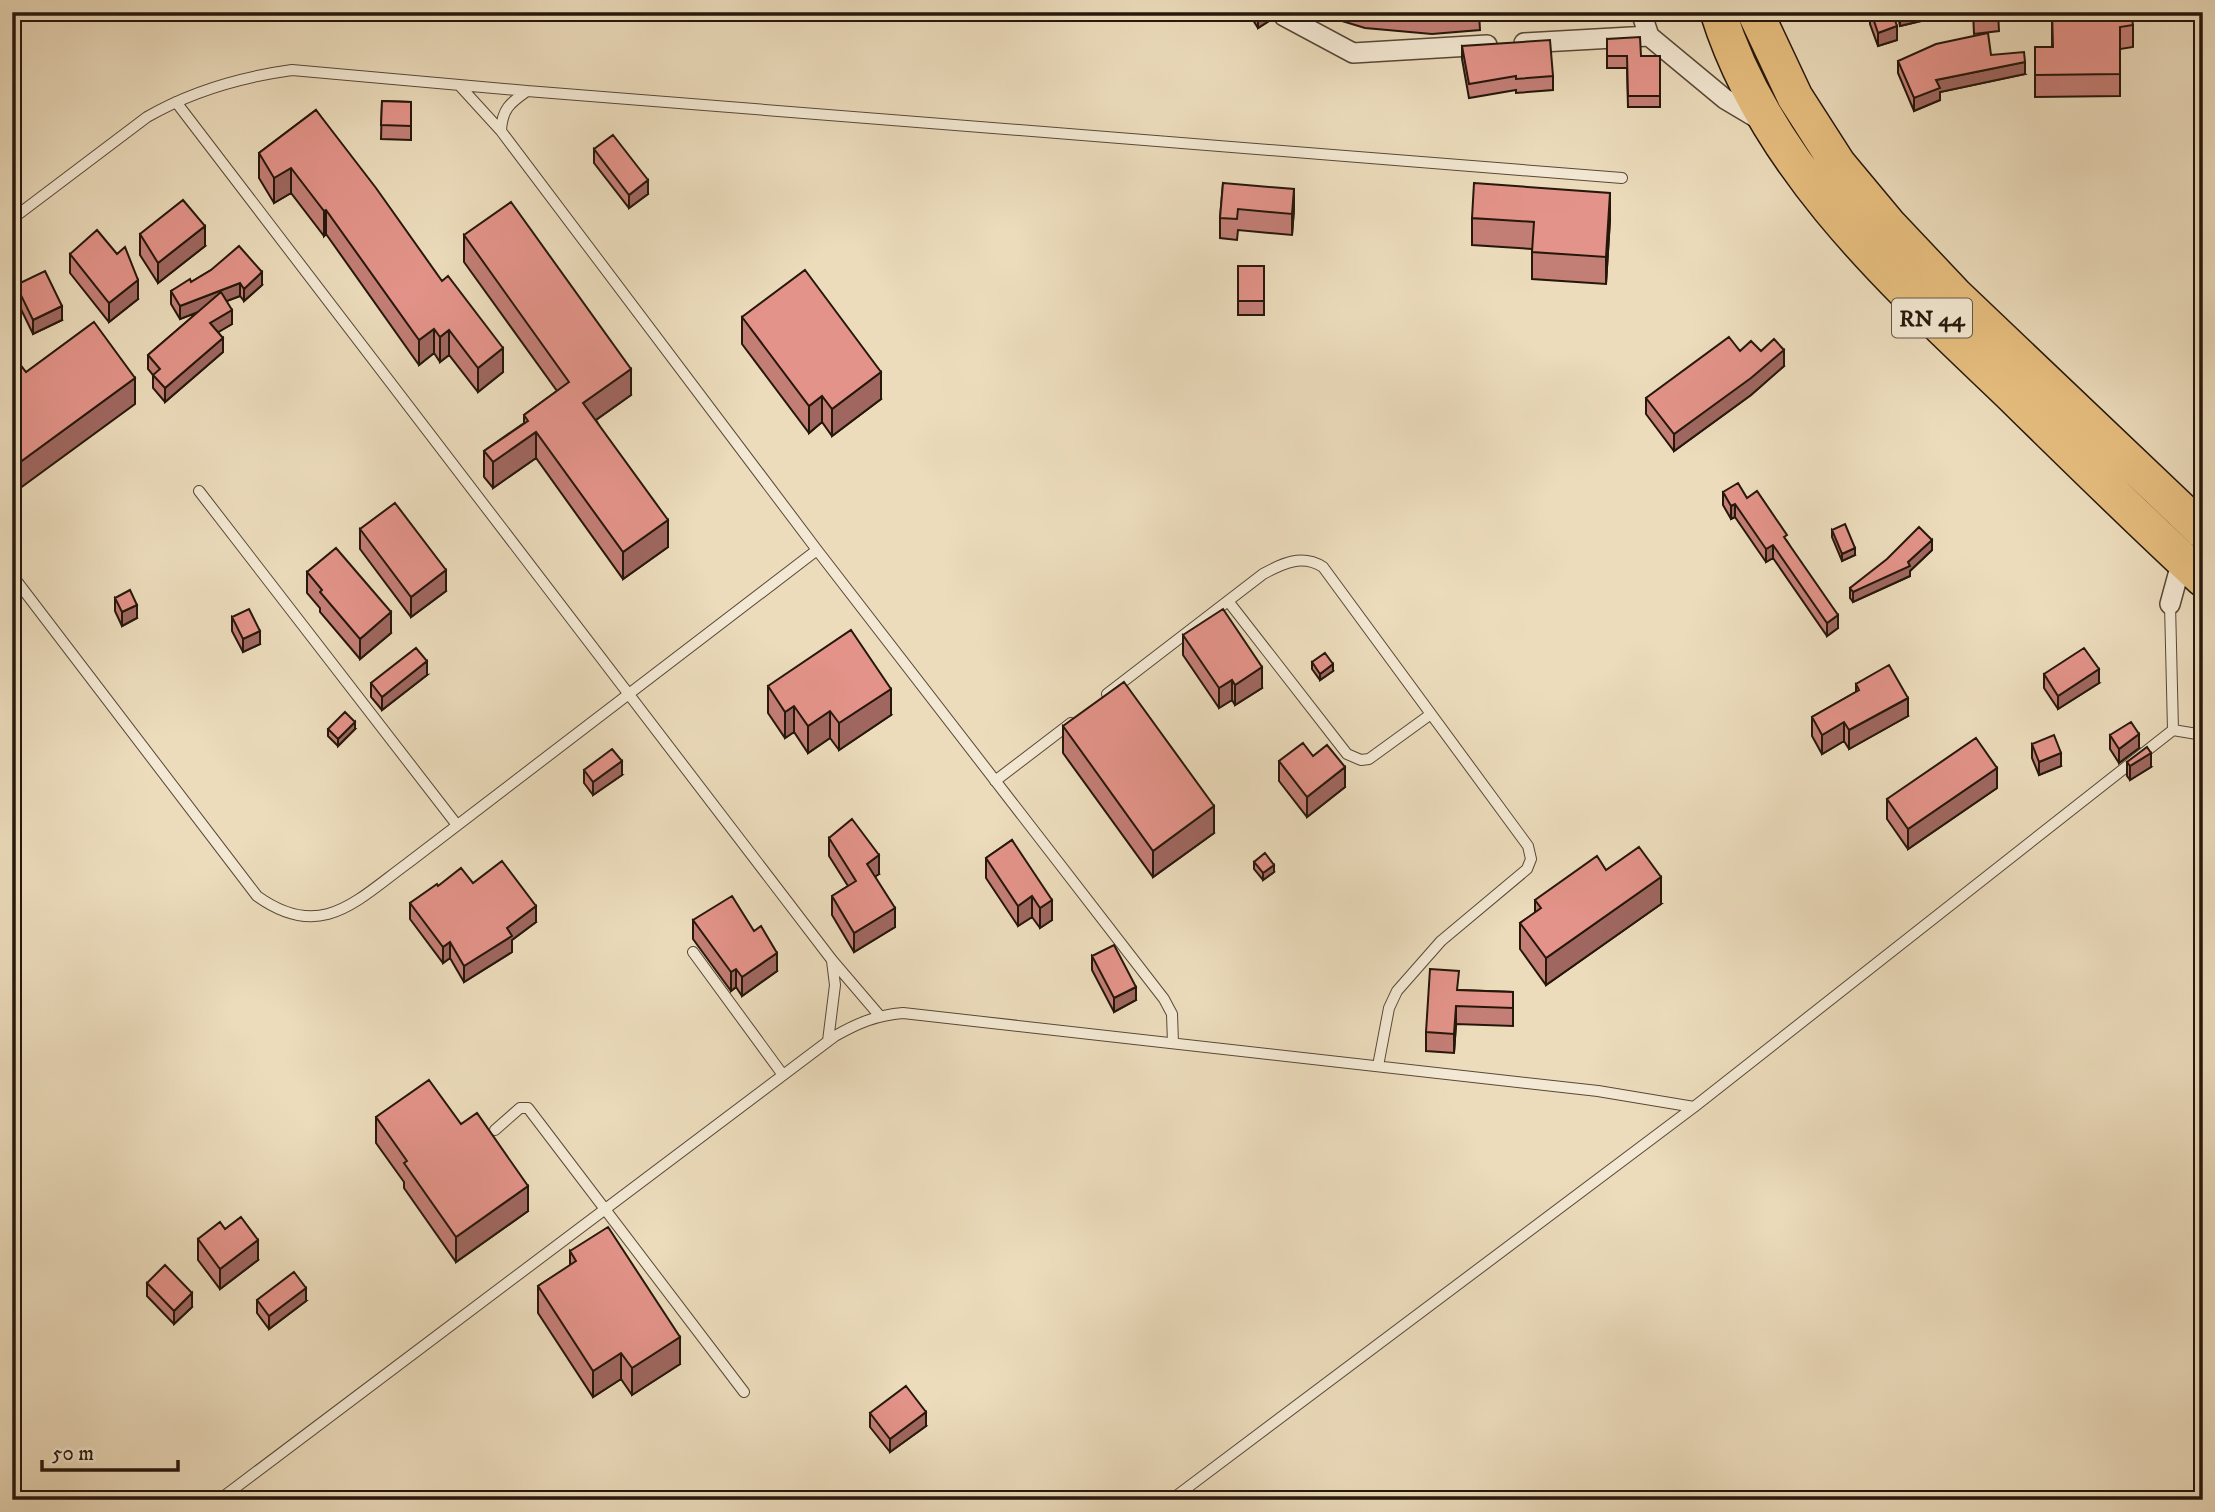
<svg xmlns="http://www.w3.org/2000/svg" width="2215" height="1512" font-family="'IM FELL DW Pica',serif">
  <rect width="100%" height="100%" fill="#ecdcbc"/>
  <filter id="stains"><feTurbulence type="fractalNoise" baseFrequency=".00286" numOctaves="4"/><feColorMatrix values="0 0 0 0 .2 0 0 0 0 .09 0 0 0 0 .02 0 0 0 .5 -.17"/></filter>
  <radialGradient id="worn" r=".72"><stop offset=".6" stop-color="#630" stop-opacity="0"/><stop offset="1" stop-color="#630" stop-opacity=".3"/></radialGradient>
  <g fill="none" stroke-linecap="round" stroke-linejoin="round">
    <defs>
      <path id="lane" d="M459 85 501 131 817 550 1164 999 1172 1014 1173 1043
        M176 102 832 960 879 1015
        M501 131C502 109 510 103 527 91
        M12 219 147 117C192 91 241 77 292 70L527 91 1622 178
        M199 491 457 825
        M12 575 257 896C321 942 356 901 408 863L817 550
        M1228 601 1347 754 1361 760 1369 759 1431 714
        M1107 694 1263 574C1283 563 1302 554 1323 567L1528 846 1531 859 1527 869 1441 941 1397 991 1389 1008 1378 1066
        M2173 730 2203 735
        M995 781 1071 723
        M693 952 783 1075
        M828 1041 835 985 832 961
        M495 1130 520 1108H528L744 1392
        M219 1500 835 1036C858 1023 877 1015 903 1013L1598 1091 1694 1107
        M1171 1500 1694 1107 2173 730 2170 604"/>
      <path id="street" d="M1282 12 1284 16 1353 53 1487 45
        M1641 12 1649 36 1725 99 1762 121
        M1524 43 1649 36
        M2170 604 2182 560"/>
      <path id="highway" d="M1718 12C1767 169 1897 285 2012 395 2075 457 2138 519 2203 579
        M1755 12 1795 97 1838 164 1888 224 1956 296 2203 531"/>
    </defs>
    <use href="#lane" stroke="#584837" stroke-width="12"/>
    <use href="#street" stroke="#584837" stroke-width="22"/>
    <use href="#highway" stroke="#26170b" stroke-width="38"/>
    <use href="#lane" stroke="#f3e8d3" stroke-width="10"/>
    <use href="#street" stroke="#f3e8d3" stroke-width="19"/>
    <use href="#highway" stroke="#e6be7e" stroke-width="35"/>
  </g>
  <path fill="#c37e76" stroke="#26170b" stroke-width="2" d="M1248 12H1272V19L1258 28Z
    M1332 12H1479L1480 30 1432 34 1365 28 1332 18Z
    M1553 12H1594V15Z
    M1870 12H1892L1897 40 1878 46 1870 24Z
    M1897 12H1959L1900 26Z
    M1973 12H1998L1999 31 1974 34Z
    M2052 12 2133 25V47L2120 49V96L2035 97V47H2052Z
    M1607 39 1641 56H1660V107H1628L1627 68H1607Z
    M1462 46 1553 76V90L1516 93V90L1469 98 1462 59Z
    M1991 55 2025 74 1940 92V100L1914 111 1898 73V61Z
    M382 101 411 102V140L381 139Z
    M316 110 503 372 478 392 449 355 440 362 434 353 419 365 326 234 324 236 291 193 274 203 259 178V153Z
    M594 149 648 194 629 208 594 163Z
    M1223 183 1294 209 1292 235 1238 230 1237 240 1220 238V218Z
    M1472 218 1610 219 1606 284 1532 279V249L1472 245Z
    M140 234 205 246 158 283 140 255Z
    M464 235 631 395 596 420 668 547 623 579 536 458 493 488 484 477V451L524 423V415L557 391 464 262Z
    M70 254 138 299 109 322 70 273Z
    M1238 266H1264V315H1238Z
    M211 270 262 285 244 301 240 296 226 301 232 324 218 332 223 352 165 402 153 388V375L148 369V355L198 312 180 319 171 304V291L191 282Z
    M16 285 62 320 33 334 16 299Z
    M742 317 881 399 832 436 822 422 809 433 742 344Z
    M1740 351H1761L1784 366 1751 395 1674 451 1646 414V398Z
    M1723 492 1747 498 1787 541 1838 628 1827 636 1773 558 1766 562 1735 517 1731 519 1723 505Z
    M360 529 446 591 411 617 360 549Z
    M1832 530 1855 555 1842 561 1832 537Z
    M1932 550 1910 571V576L1853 602 1850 598V588Z
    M307 572 391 633 360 659 320 612V608L307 593Z
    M115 598 137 618 122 626 115 611Z
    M232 617 260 644 243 652 232 631Z
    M1183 635 1262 688 1235 705 1232 700 1219 708 1183 655Z
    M1312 662 1333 671 1320 680 1312 669Z
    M2044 674 2099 683 2058 709 2044 688Z
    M427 675 382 710 371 697V683Z
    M1856 684 1908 716 1849 749 1844 741 1822 754 1812 736V717L1856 692Z
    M768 686 891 715 839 750 830 738 808 753 794 732 785 738 768 713Z
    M1063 726 1214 833 1153 877 1063 753Z
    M328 729H355L338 746 328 736Z
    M2110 735 2139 748 2119 763 2110 749Z
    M2032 744 2061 766 2039 775 2032 758Z
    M1313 756 1345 787 1307 817 1279 781V761Z
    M2127 762 2151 767 2130 780 2127 776Z
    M584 770 622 775 593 795 584 783Z
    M1997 788 1908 849 1887 819V799Z
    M829 838 879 874 875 876 895 927 854 952 832 915V896L848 886 829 856Z
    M1012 840 1052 920 1040 928 1032 917 1018 926 986 878V858Z
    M1254 862 1274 872 1263 880 1254 869Z
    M473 883 536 922 512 940V952L464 982 450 958 443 963 410 919V903L438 886Z
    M1535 900 1661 904 1546 985 1520 949V923L1535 913Z
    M693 920 777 971 742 996 736 987 731 991 693 939Z
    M1092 956 1136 1000 1114 1012 1092 970Z
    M1459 990 1513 992V1026L1456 1024 1454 1053 1426 1051V1032Z
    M376 1117 461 1124 528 1211 456 1262 404 1188V1182L376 1143Z
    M198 1239 258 1260 220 1289 198 1260Z
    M570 1251 680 1364 632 1395 621 1379 593 1397 538 1313V1286L570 1266Z
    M147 1283 192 1307 174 1324 147 1296Z
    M257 1300 306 1301 269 1329 257 1313Z
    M870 1413 926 1426 890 1452 870 1427Z"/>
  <path fill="#9f6760" stroke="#26170b" stroke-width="2" d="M1272 12V19L1258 28V21Z
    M1900 12H1959L1900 26Z
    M1897 26V40L1878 46V33Z
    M2025 62V74L1940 92V100L1914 111V98L1936 80Z
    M291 168V193L274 203V178Z
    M648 180V194L629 208V195Z
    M1294 189V209L1292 235V214Z
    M1610 193V219L1606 284V257Z
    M326 210V234L324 236V211Z
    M205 226V246L158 283V263Z
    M262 272V285L244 301V289Z
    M138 280V299L109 322V303Z
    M240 283V296L180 319V306Z
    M62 306V320L33 334V320Z
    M232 310V324L210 337V323Z
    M434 329V353L419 365V340Z
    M449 330V355L440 362V337Z
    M223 338V352L165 402V388Z
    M503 348V372L478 392V368Z
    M1784 350V366L1751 395 1674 451V434Z
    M631 369V395L583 429V403Z
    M881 372V399L832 436V409Z
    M135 378V404L12 494V468Z
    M822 396V422L809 433V406Z
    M536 432V458L493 488V462Z
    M1735 504V517L1731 519V506Z
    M668 520V547L623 579V552Z
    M1932 540V550L1910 571V576L1853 602V592L1908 562Z
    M1773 545V558L1766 562V549Z
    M1855 548V555L1842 561V554Z
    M446 570V591L411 617V597Z
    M137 605V618L122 626V612Z
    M391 612V633L360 659V639Z
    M1838 615V628L1827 636V623Z
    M260 631V644L243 652V639Z
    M427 661V675L382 710V697Z
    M1333 664V671L1320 680V674Z
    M1262 667V688L1235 705V685Z
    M2099 669V683L2058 709V696Z
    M1232 680V700L1219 708V688Z
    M891 689V715L839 750V723Z
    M1908 698V716L1849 749V730Z
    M794 706V732L785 738V712Z
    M830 711V738L808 753V726Z
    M355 722V729L338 746V739Z
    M1844 722V741L1822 754V735Z
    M2139 734V748L2119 763V749Z
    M2061 753V766L2039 775V762Z
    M2151 753V767L2130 780V766Z
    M622 761V775L593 795V782Z
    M1345 767V787L1307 817V797Z
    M1997 768V788L1908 849V829Z
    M1214 806V833L1153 877V851Z
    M879 855V874L867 882V864Z
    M1274 865V872L1263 880V873Z
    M1661 877V904L1546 985V958Z
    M1032 896V917L1018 926V906Z
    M1052 900V920L1040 928V908Z
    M536 906V922L512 940V952L464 982V966L507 928Z
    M895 908V927L854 952V933Z
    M450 942V958L443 963V947Z
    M777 953V971L742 996V977Z
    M736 969V987L731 991V972Z
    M1136 987V1000L1114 1012V998Z
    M1456 1006V1024L1454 1053V1034Z
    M528 1186V1211L456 1262V1237Z
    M258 1240V1260L220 1289V1269Z
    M306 1288V1301L269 1329V1316Z
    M192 1293V1307L174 1324V1311Z
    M680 1337V1364L632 1395V1368Z
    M621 1353V1379L593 1397V1371Z
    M926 1412V1426L890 1452V1439Z
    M15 1426V1433L12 1435V1428Z"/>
  <path fill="#e39389" stroke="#26170b" stroke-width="2" d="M1252 12H1271L1258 21Z
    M1363 12H1479L1480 15 1432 19Z
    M1871 12H1892L1897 26 1878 33Z
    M1973 12H1998L1999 17 1974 20Z
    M2052 12H2131L2133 25 2120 27V74L2035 75V47H2053Z
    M1988 33 1991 55 2024 52 2025 62 1936 80 1940 88 1914 98 1898 61 1936 44Z
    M1640 37 1641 56H1660V96H1628L1627 56H1607V39Z
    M1550 40 1553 76 1516 79V76L1469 84 1462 46Z
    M382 101 411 102V126L381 125Z
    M316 110 376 188 442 281 448 276 503 348 478 368 449 330 440 337 434 329 419 340 326 210 324 211 291 168 274 178 259 153Z
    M613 135 648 180 629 195 594 149Z
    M1223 183 1294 189 1292 214 1238 209 1237 219 1220 218Z
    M1474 183 1610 193 1606 257 1532 252 1534 222 1472 218Z
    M183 200 205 226 158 263 140 234Z
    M511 202 631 369 583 403 668 520 623 552 536 432 493 462 484 451 528 421 524 415 569 382 464 235Z
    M97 230 117 254 125 247 138 280 109 303 70 254Z
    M239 246 262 272 244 289 240 283 180 306 171 291 190 279 191 282 211 270Z
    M1238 266H1264V301H1238Z
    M805 270 881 372 832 409 822 396 809 406 742 317Z
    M45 271 62 306 33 320 16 285Z
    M221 292 232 310 210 323 223 338 165 388 153 375 160 369 148 355Z
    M94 322 135 378 12 468V354L26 372Z
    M1729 337 1740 351 1751 341 1761 351 1774 339 1784 350 1751 378 1674 434 1646 398Z
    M1738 483 1747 498 1757 491 1787 535 1784 537 1838 615 1827 623 1773 545 1766 549 1735 504 1731 506 1723 492Z
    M395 503 446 570 411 597 360 529Z
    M1845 524 1855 548 1842 554 1832 530Z
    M1919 527 1932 540 1908 562 1910 566 1853 592 1850 588 1887 559Z
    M336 548 391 612 360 639 320 592 322 590 307 572Z
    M130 590 137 605 122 612 115 598Z
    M249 609 260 631 243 639 232 617Z
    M1223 609 1262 667 1235 685 1232 680 1219 688 1183 635Z
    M851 630 891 689 839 723 830 711 808 726 794 706 785 712 768 686Z
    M416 648 427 661 382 697 371 683Z
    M2084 648 2099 669 2058 696 2044 674Z
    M1325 653 1333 664 1320 674 1312 662Z
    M1889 665 1908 698 1849 730 1844 722 1822 735 1812 717 1859 690 1856 684Z
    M1124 682 1214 806 1153 851 1063 726Z
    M345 712 355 722 338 739 328 729Z
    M2131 722 2139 734 2119 749 2110 735Z
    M2054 735 2061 753 2039 762 2032 744Z
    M1976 738 1997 768 1908 829 1887 799Z
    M1303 743 1313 756 1327 745 1345 767 1307 797 1279 761Z
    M2147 747 2151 753 2130 766 2127 762Z
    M612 749 622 761 593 782 584 770Z
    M852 819 879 855 867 864 895 908 854 933 832 896 856 881 829 838Z
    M1012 840 1052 900 1040 908 1032 896 1018 906 986 858Z
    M1639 847 1661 877 1546 958 1520 923 1541 908 1535 900 1597 856 1606 870Z
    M1265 853 1274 865 1263 873 1254 862Z
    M502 861 536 906 507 928 512 936 464 966 450 942 443 947 410 903 437 884 438 886 461 868 473 883Z
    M732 896 754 931 761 926 777 953 742 977 736 969 731 972 693 920Z
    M1114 945 1136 987 1114 998 1092 956Z
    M1430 969 1459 971 1457 990 1513 992V1008L1456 1006 1454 1034 1426 1032Z
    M429 1080 461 1124 477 1113 528 1186 456 1237 404 1163 407 1161 376 1117Z
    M241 1217 258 1240 220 1269 198 1239 220 1222 225 1229Z
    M608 1227 680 1337 632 1368 621 1353 593 1371 538 1286 576 1261 570 1251Z
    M165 1265 192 1293 174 1311 147 1283Z
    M294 1272 306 1288 269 1316 257 1300Z
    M906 1386 926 1412 890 1439 870 1413Z"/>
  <g text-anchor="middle" stroke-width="7" stroke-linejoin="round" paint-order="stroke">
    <rect fill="#f3e8d3" stroke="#645647" stroke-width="2" x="1892" y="298.5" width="80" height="39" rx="5"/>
    <g font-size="23" font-weight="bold" fill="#26170b">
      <text x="1932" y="326">RN 44</text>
    </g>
  </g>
  <rect width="2215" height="1512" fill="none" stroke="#ecdcbc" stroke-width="42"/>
  <rect x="14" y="14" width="2187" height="1484" fill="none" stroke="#26170b" stroke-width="3.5"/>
  <rect x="21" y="21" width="2173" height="1470" fill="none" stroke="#26170b" stroke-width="2"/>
  <path d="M42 1460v10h136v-10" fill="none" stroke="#26170b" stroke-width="3.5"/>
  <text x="52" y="1460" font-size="21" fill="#26170b" stroke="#f3e8d3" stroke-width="5" paint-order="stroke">50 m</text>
  <rect width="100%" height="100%" filter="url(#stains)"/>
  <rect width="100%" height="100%" fill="url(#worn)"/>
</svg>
